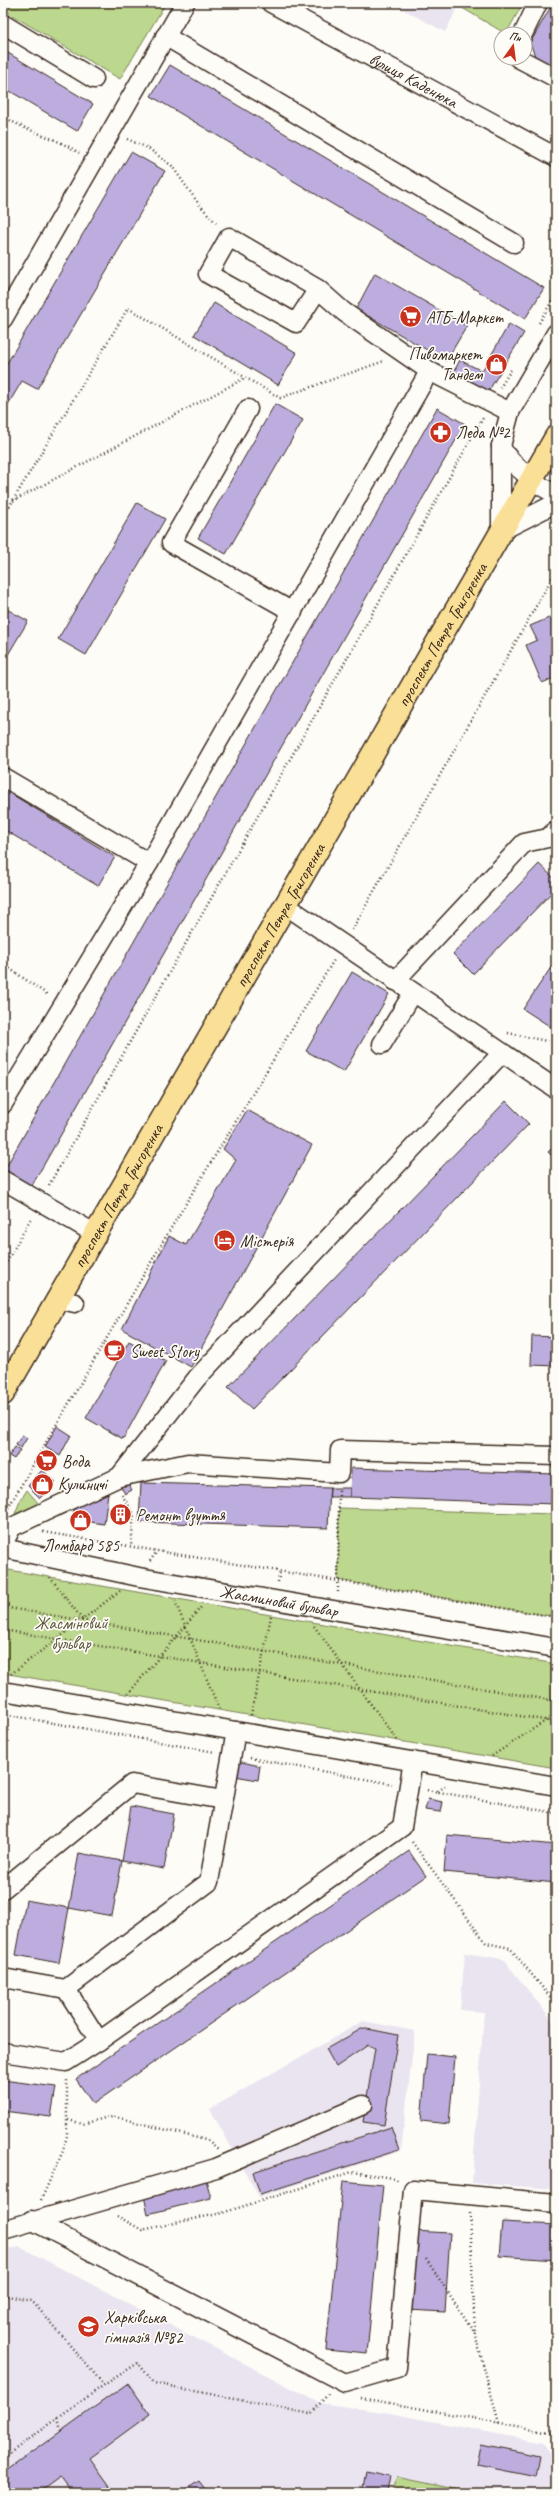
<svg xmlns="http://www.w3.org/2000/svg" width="559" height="2496" font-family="Caveat,sans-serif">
  <rect width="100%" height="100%" fill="#fdfcf7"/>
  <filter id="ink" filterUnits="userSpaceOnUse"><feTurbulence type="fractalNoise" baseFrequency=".025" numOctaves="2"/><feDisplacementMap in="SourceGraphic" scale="8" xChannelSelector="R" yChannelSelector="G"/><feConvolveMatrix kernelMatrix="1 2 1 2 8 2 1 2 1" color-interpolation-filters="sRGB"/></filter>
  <g filter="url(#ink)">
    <path fill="#eae4f0" d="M391 3H460L445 32Z
      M465 1953 503 1959 556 2025V2189L472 2183 484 2012 460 2010Z
      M363 2021 415 2031 401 2151 259 2197 210 2109Z
      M20 2247 320 2403 389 2413 544 2443 556 2466V2493H3V2250Z"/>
    <path fill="#bcd78e" stroke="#7c8056" d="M3 3H166L120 79 3 10Z
      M460 3H523L506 34 459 6Z
      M27 1490 39 1504 15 1514 20 1501Z
      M339 1508 556 1514V1617L338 1580Z
      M3 1569 556 1664V1768L3 1673Z
      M397 2476 479 2493H393Z"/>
    <path fill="#bcadde" stroke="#3b2a1e" d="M553 3H556V68L535 56 530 43Z
      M3 50 93 104 77 131 3 87Z
      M170 65 544 288 525 319 151 96Z
      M131 152 165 171 37 389 22 381 3 413V370Z
      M375 273 467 326 446 361 356 309Z
      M214 303 297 353 278 385 194 335Z
      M509 324 524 333 486 395 451 377 460 360 482 371Z
      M275 404 303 420 226 554 198 538Z
      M437 408 465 424 30 1189 3 1172Z
      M137 503 165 519 86 655 58 639Z
      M3 607 28 621 3 663Z
      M556 615V683L554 678 542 683 526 645 537 640 530 626Z
      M3 789 115 857 98 886 3 829Z
      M539 864 556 880V888L473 974 453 954Z
      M552 966 556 968V1026L554 1029 523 1009Z
      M352 972 389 994 344 1072 306 1051Z
      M506 1101 529 1124 252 1409 228 1387Z
      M247 1110 312 1145 191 1367 122 1329 169 1236 186 1245 236 1160 223 1149Z
      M556 1145V1160L548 1152Z
      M532 1336 556 1337V1366L531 1365Z
      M129 1341 166 1361 123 1439 86 1418Z
      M57 1426 71 1435 60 1456 45 1447Z
      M22 1435 27 1438 21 1448 16 1445Z
      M15 1447 20 1450 14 1459 9 1456Z
      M42 1462a5 5 0 1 1 10 0a5 5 0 1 1-10 0Z
      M351 1468 556 1474V1504L350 1497Z
      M42 1470 56 1482 40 1498 28 1486Z
      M126 1479 132 1490 125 1494 119 1483Z
      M141 1483 330 1488 328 1528 139 1522Z
      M109 1485 104 1524 84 1521V1523L73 1519 75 1504Z
      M330 1488H350V1497H329Z
      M115 1507 126 1508 124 1522 113 1521Z
      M237 1761 260 1766 258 1780 235 1776Z
      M428 1799 443 1802 441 1812 425 1810Z
      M131 1806 174 1814 164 1869 122 1861Z
      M447 1835 556 1845V1883L444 1872Z
      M409 1851 426 1876 93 2104 76 2079Z
      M79 1853 122 1861 112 1916 69 1908Z
      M26 1900 69 1908 59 1963 16 1955Z
      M363 2028 398 2035 384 2125 363 2122 375 2048 368 2045 336 2067 326 2049Z
      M427 2054 455 2057 449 2124 421 2121Z
      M3 2080 56 2087 51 2117 3 2111Z
      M391 2127 399 2150 260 2194 253 2172Z
      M206 2180 211 2198 148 2214 144 2196Z
      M343 2181 383 2185 367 2354 326 2350Z
      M502 2222 556 2225V2260L499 2256Z
      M413 2231 450 2233 445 2312 408 2310Z
      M128 2383 150 2414 90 2458 115 2493H72L60 2477 38 2493H3V2473Z
      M481 2444 540 2456 536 2477 477 2465Z
      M366 2471 390 2476 387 2493H362Z
      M199 2481 208 2493H181Z"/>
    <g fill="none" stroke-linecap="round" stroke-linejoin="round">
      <defs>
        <g id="minor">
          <path id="s1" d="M271 3 556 157"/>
          <path d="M3 24 94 79"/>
          <path d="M523 34 538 3"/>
          <path d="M165 36 514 243"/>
          <path d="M518 58 556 78"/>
          <path d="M318 289 296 323 208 274 229 237 318 289 344 312 431 372"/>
          <path d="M3 319 185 3"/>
          <path d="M556 333 510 412 501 446V531L556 503"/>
          <path d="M248 409 171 543 293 612"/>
          <path d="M501 446C506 460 541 490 556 493"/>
          <path d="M3 777 149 863"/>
          <path d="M285 905 556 1089"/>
          <path d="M395 981 524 843 548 838 556 830"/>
          <path d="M382 1044 413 993"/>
          <path d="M3 1104 149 863 426 377 431 372 510 412"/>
          <path d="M3 1180 94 1233"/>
          <path d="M57 1299 75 1303"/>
          <path d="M119 1477 197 1378 502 1053"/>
          <path d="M3 1544 12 1527 119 1477 188 1463 339 1473 340 1450 556 1456"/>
          <path id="s2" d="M3 1548 139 1577 556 1648"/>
          <path d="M3 1691 556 1786"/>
          <path d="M3 1889 132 1784 223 1800"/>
          <path d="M3 1978 66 1989"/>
          <path d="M99 2041 66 1989 209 1882 236 1731"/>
          <path d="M3 2052 66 2062 99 2041 402 1827 413 1761"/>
          <path d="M31 2220 345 2383 397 2368 413 2190 556 2203"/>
          <path d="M3 2230 216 2168 363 2105"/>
        </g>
        <g id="major">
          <path id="s3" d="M3 1394 556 437"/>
        </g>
      </defs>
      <use href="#minor" stroke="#3b2a1e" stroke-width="21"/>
      <use href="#major" stroke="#3b2a1e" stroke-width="25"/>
      <path stroke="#3b2a1e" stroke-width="2.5" stroke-dasharray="1 3" stroke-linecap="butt" d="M3 116C27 132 56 137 79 153
        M127 139 148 148 172 166 198 203 217 224
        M539 323 556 294
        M500 388 512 368
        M13 501 245 378
        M3 517 128 308 280 398 384 361
        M352 930 556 571
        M3 964 48 995
        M508 1033 556 1043
        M49 1185 483 418
        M3 1269 31 1218
        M122 1495 134 1514 131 1546
        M8 1508 168 1233 334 960
        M43 1532 556 1617
        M150 1561 157 1551
        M50 1577 82 1619
        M278 1582 280 1571
        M338 1592 339 1491
        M175 1601 219 1709
        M3 1607 556 1701
        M314 1626 397 1740
        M3 1630 556 1722
        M11 1674 120 1591
        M128 1694 202 1606
        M3 1714 215 1752
        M251 1715 271 1616
        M492 1756 556 1714
        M250 1758 392 1784
        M427 1790 556 1813
        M438 1791 447 1785
        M412 1842 486 1943 510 1948 556 2004
        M68 2120 83 2124 112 2116 209 2141 218 2149
        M41 2200 63 2151 67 2136V2080
        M470 2213 475 2334 499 2423
        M117 2216 142 2230 222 2213 352 2172 394 2178 399 2181
        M426 2259 475 2333
        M3 2295 32 2301 104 2385
        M361 2398 556 2433
        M58 2418 61 2431
        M552 2433 556 2441
        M3 2458 104 2385 138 2363 154 2383 311 2414 328 2394"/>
      <use href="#minor" stroke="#fdfcf7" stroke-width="18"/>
      <use href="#major" stroke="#fadf96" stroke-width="22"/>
    </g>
  </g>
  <defs>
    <symbol id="supermarket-disc" viewBox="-11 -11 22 22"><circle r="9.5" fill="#c8321e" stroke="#fdfcf7"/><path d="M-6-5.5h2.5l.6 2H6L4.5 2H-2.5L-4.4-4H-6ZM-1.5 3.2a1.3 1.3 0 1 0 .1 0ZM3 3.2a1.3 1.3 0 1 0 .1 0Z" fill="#fff"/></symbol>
    <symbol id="shop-disc" viewBox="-11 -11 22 22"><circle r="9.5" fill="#c8321e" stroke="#fdfcf7"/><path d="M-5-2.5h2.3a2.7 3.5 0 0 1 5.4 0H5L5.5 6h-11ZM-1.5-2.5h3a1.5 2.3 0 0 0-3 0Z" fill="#fff"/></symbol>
    <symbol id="pharmacy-disc" viewBox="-11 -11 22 22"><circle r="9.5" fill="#c8321e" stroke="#fdfcf7"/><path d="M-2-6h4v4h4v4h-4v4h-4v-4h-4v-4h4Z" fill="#fff"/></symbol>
    <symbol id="hotel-disc" viewBox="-11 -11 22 22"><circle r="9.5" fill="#c8321e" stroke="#fdfcf7"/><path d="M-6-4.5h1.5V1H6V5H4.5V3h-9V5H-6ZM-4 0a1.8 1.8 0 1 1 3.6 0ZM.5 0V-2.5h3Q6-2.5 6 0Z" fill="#fff"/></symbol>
    <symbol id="cafe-disc" viewBox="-11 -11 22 22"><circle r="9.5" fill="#c8321e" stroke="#fdfcf7"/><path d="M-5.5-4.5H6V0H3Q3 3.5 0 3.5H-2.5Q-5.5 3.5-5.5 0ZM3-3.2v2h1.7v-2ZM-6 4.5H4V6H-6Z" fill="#fff"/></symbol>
    <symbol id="building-disc" viewBox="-11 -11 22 22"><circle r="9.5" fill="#c8321e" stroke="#fdfcf7"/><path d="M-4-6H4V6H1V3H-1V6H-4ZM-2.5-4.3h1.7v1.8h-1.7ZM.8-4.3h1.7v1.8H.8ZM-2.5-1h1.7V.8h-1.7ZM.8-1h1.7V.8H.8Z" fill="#fff"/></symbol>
    <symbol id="school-disc" viewBox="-11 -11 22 22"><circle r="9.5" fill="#c8321e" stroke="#fdfcf7"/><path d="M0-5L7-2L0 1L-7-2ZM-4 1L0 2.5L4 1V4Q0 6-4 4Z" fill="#fff"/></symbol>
  </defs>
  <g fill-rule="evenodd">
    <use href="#supermarket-disc" x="398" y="304" width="25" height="25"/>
    <use href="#shop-disc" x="484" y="352" width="25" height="25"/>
    <use href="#pharmacy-disc" x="428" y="420" width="25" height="25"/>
    <use href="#hotel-disc" x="212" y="1228" width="25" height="25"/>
    <use href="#cafe-disc" x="102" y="1338" width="25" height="25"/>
    <use href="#supermarket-disc" x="34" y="1448" width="25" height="25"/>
    <use href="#shop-disc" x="30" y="1472" width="25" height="25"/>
    <use href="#building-disc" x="108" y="1502" width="25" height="25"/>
    <use href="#shop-disc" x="68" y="1508" width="25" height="25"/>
    <use href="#school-disc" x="76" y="2314" width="25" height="25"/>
  </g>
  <g text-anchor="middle" stroke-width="3.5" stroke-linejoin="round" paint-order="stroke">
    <g font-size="17" fill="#3b2a1e" stroke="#fdfcf7">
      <text dy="6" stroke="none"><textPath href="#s1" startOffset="162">вулиця Каденюка</textPath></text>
      <text dy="6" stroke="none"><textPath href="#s3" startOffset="877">проспект Петра Григоренка</textPath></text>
      <text dy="6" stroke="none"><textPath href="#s3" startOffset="553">проспект Петра Григоренка</textPath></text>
      <text dy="6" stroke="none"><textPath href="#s3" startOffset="229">проспект Петра Григоренка</textPath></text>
      <text dy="6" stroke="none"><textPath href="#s2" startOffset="281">Жасминовий бульвар</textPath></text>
    </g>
    <g font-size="17" fill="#3b2a1e" stroke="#fdfcf7" text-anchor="start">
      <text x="426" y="323">АТБ-Маркет</text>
      <text x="482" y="360" text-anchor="end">Пивомаркет<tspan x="482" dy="20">Тандем</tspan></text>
      <text x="456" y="438">Леда №2</text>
      <text x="240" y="1247">Містерія</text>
      <text x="130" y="1357">Sweet Story</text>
      <text x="62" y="1467">Вода</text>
      <text x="58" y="1490">Кулиничі</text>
      <text x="136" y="1521">Ремонт взуття</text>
      <text x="81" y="1551" text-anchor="middle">Ломбард 585</text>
      <text x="104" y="2323">Харківська<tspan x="104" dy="20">гімназія №82</tspan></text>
    </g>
    <g font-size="17" fill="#5b553a" stroke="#fdfcf7">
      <text x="71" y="1629">Жасміновий<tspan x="71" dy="20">бульвар</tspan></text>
    </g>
  </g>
  <rect width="559" height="2496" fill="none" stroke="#fdfcf7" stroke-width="16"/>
  <rect x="8" y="8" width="543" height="2480" fill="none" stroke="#3b2a1e" stroke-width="1.5" filter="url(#ink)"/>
  <g transform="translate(513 46) rotate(14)"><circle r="19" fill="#fdfcf7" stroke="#afa8a0"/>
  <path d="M0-3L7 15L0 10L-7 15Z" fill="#c8321e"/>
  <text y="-6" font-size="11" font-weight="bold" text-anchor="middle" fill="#3b2a1e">Пн</text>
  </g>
</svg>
